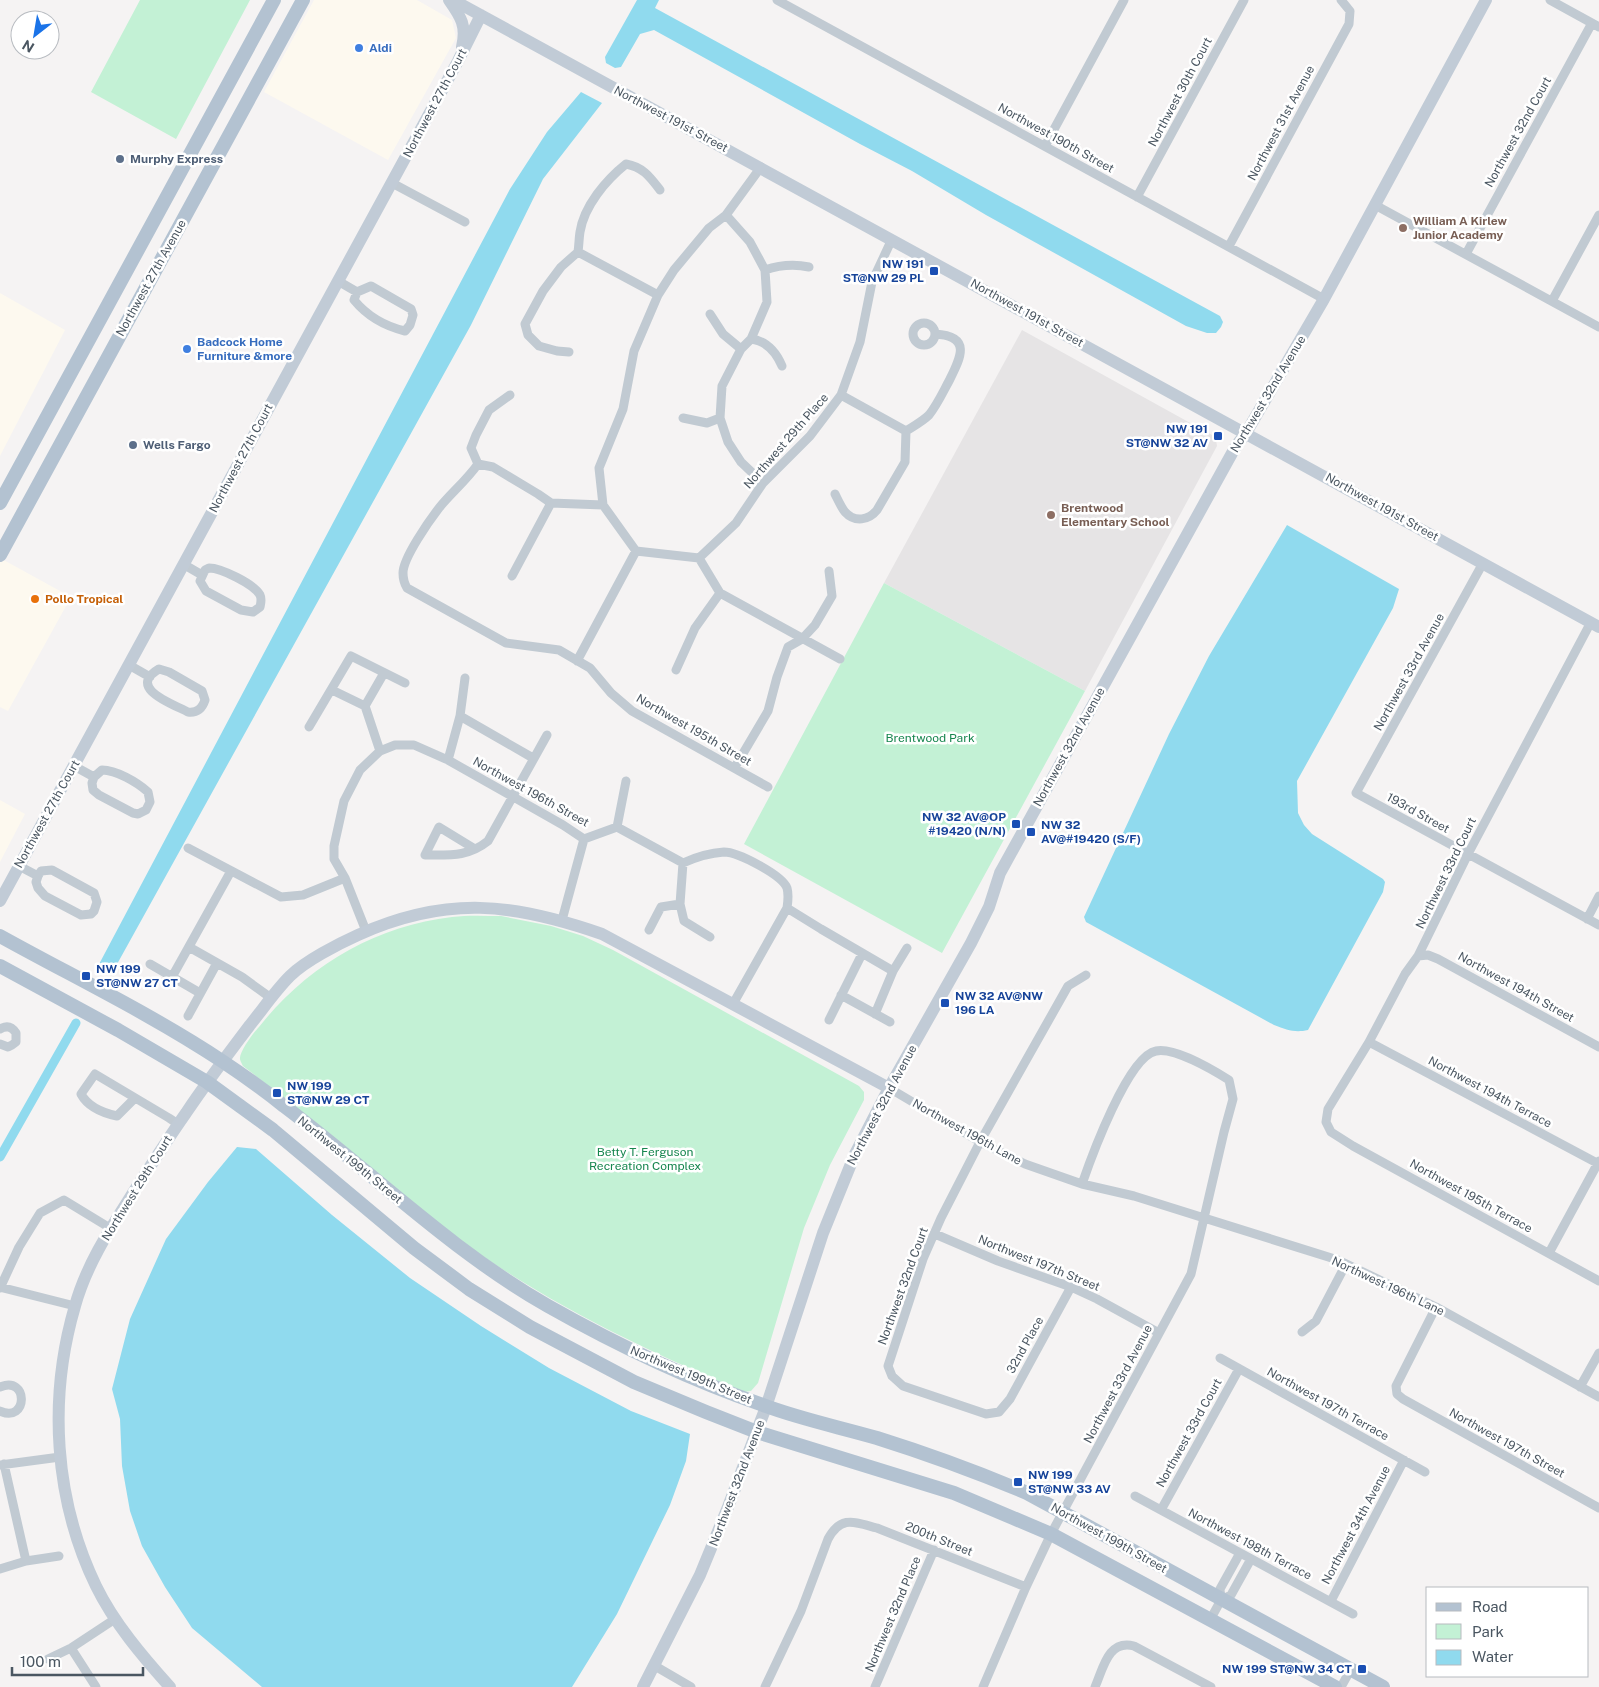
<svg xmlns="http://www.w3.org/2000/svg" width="1599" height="1687" font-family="'Public Sans',sans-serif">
  <rect width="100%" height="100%" fill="#f5f3f3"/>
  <path fill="#fdf9ef" d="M314 0H417L452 20 456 38 388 160 264 92Z
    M0 293 65 330 0 456Z
    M0 558 71 597 8 711 0 707Z
    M0 800 25 814 0 862Z"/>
  <path fill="#e6e4e5" d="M1022 330 1212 435 1216 440 1217 446 1085 691 884 583Z"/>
  <path fill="#c3f1d5" d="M140 0H250L176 139 91 92Z
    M884 583 1085 691 942 953 744 844Z
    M501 916 551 926 583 936 613 950 859 1086 864 1092V1100L830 1165 804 1228 758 1383 751 1391 744 1392C647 1351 550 1305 464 1243 388 1187 318 1123 243 1066 242 1064 240 1060 240 1059 239 1052 254 1032 259 1027 307 966 375 926 452 917 468 915 485 916 501 916Z"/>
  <path fill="#90daee" d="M637 0H659L655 8 1220 316 1223 322 1221 327 1216 333H1207L1186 326 986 215 912 171 860 144 654 30 640 34 621 67 615 68 606 63 605 57Z
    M581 92 602 103 543 179 471 325 111 975 97 968 510 189 547 132Z
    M1287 525 1399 589 1393 608 1297 781 1298 813 1304 825 1312 834 1383 879 1385 882 1383 892 1308 1030C1295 1033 1287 1030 1274 1025L1086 922 1084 917 1169 734 1209 656Z
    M237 1147 256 1149 332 1215 410 1278 481 1326 549 1368 631 1411 690 1434 686 1461 670 1505 617 1614 572 1687H262L192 1628 165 1587 142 1546 130 1511 122 1466 120 1419 112 1389 130 1319 166 1239 208 1182Z"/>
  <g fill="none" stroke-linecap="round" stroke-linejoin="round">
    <path stroke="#90daee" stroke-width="9" d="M0 1157 76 1023"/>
    <path stroke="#c1cad2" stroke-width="9" d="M777 0 1324 299
      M1550 0 1599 27
      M1045 146 1124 0
      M392 183 465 222
      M1137 197 1244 0
      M1375 205 1599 327
      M726 215 750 242 765 270 767 302 751 339 741 349 722 386 720 418 728 442 741 462 763 483
      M1229 246 1349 24 1350 11 1341 0
      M578 252 658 295
      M1466 254 1592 23
      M765 270C780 265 794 264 809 267
      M338 281 357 292 371 286 411 309 413 315 410 325 405 331C384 326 368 317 354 300L357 292
      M1552 301 1599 215
      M710 314 723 334 741 349
      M913 334a11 11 0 1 1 22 0a11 11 0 1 1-22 0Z
      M751 339C767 341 776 352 782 366
      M569 352 557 351 539 346 528 335 525 324 543 291 561 267 578 252C579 245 579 238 580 232 584 206 606 180 626 164 643 167 650 177 660 190
      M841 395 906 431
      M683 418 707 423 720 418
      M478 464C466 481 451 493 439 508 429 521 403 558 403 573 403 579 404 583 407 588L506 643 559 650 590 668 611 693 632 711 768 787
      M478 464 493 467 538 494 551 503 603 505 636 551 699 558 720 593 840 659
      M478 464 471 448 476 435 489 410 510 395
      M835 494C838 500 841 507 845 512 855 523 869 520 877 510L905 462 906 431C914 426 923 421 929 415 937 405 943 392 949 381 960 359 973 336 935 334
      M603 505 599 468 623 409 634 351 658 295 674 270 709 228 726 215 761 167
      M699 558 736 523 763 483 810 436 841 395 860 342 872 282 892 239
      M1483 563 1356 793 1599 925
      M183 564 202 575
      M209 568C221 568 254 584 260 595 262 599 261 602 260 607L253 612 241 610 206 591 200 581 205 570Z
      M512 576 551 503
      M1591 622 1468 854 1418 956 1405 974 1369 1042 1328 1109 1326 1122 1331 1132 1353 1146 1599 1281
      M577 661 636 551
      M129 665 150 677
      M159 669 169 672 202 691 205 700C202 709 197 713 188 712 173 704 126 688 159 669Z
      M676 670 695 628 720 593
      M332 690 365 706 380 751
      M365 706 384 673
      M460 716 533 758
      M309 727 351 656 405 683
      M448 760 460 716 465 678
      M74 766 94 777
      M735 767 768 711 777 677 788 647 802 639 815 625 832 596 829 571
      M102 770C116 770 137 782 148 792L150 802 146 810 138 814 133 813 99 795 93 790 92 783 94 777Z
      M617 827 626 781
      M188 848 281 897 303 895 345 878
      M475 849 439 827 425 855C450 855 468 857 488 841L547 735
      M683 863 680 904 684 921 710 937
      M19 866 38 876 36 882 38 888 45 896 81 915 91 914 94 911 97 902 94 893 52 870 41 871 38 876
      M787 908 821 929 893 971 875 1014
      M1587 919 1599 896
      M562 920 584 839
      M649 930 661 907 680 904
      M366 931 345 878 334 859V846L344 801 360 770 380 751 395 745H414L448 760 563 825 584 839 617 827 683 863C696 857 709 853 724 852 738 852 782 875 787 888 789 895 788 901 787 908L733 1004
      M189 947 242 977 271 998
      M1418 956 1428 955 1438 959 1599 1047
      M150 964 200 993
      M893 971 907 948
      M172 977 231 871
      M841 995 890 1022
      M188 1016 217 963
      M829 1020 862 954
      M0 1029C7 1025 12 1027 16 1033V1042L12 1045 8 1047 0 1044
      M1369 1042 1599 1164
      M889 1088 980 1142 1025 1164 1082 1184 1134 1196 1338 1260 1436 1307 1599 1397
      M135 1098 117 1116C103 1113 88 1107 81 1094L95 1074 169 1118 178 1124
      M935 1234 998 1261 1071 1287 1097 1299 1159 1333
      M1549 1253 1599 1161
      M0 1287 75 1306
      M1071 1287 1010 1399 999 1412 986 1414 903 1386 892 1376 888 1366 923 1259 941 1218 980 1142 1068 986 1086 975
      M0 1288 19 1247 40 1213 64 1200 110 1228
      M1436 1307 1396 1386 1397 1394 1403 1399 1599 1508
      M1302 1332 1316 1321 1346 1264
      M1220 1358 1425 1472
      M0 1387C29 1375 28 1424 0 1411
      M1580 1387 1599 1353
      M4 1464 26 1561
      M0 1465 60 1457
      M1135 1496 1353 1614
      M1161 1510 1239 1369
      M0 1569 26 1561 59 1556
      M1221 1600 1220 1589 1240 1553
      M1331 1601 1404 1460
      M1210 1620 1221 1600 1231 1595 1251 1559
      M71 1648 96 1687
      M48 1659 71 1648 115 1619
      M655 1666 691 1687
      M765 1687 801 1611 828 1539C841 1515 854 1522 877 1528L1026 1587
      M875 1687 934 1550
      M983 1687 1026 1587 1051 1534 1191 1274 1224 1132 1233 1099 1229 1080C1213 1070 1174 1047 1156 1051 1128 1056 1091 1158 1082 1184
      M1095 1687C1103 1669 1108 1639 1134 1646L1211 1687
      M1341 1687 1351 1669"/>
    <path stroke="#c1cbd6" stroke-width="12" d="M449 0C461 17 467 26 462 47
      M453 0 1599 627
      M0 901 458 61 481 15
      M170 1687C143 1657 114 1623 96 1586 54 1499 48 1398 75 1306 87 1262 114 1223 138 1185 154 1161 169 1137 186 1113 206 1083 228 1054 250 1025 263 1009 275 991 290 976 305 961 338 944 358 935 447 895 513 903 602 934L889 1088
      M643 1687 700 1575 728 1507 766 1407 823 1233 855 1154 889 1088 971 943 989 907 1000 873 1236 446 1246 433 1324 299 1486 0"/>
    <path stroke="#b3c2d1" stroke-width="14" d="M0 503 274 0
      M0 555 303 0
      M0 936C74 977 151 1014 222 1061 243 1075 264 1090 284 1106 373 1173 450 1250 548 1306 617 1345 688 1379 763 1405 800 1419 839 1427 877 1438 928 1454 977 1472 1027 1493L1383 1687
      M0 966 118 1030 207 1082 273 1130 414 1248 469 1289 530 1327 634 1382 706 1412 757 1432 954 1493 1051 1534 1335 1687"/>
  </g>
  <g fill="#3f7fe0" stroke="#fff" stroke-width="2">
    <circle cx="359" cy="48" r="5"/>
    <circle cx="187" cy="349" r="5"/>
  </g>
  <g fill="#5c6f8a" stroke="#fff" stroke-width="2">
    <circle cx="120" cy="159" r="5"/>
    <circle cx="133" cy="445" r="5"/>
  </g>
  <g fill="#8d6e63" stroke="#fff" stroke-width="2">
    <circle cx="1403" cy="228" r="5"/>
    <circle cx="1051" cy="515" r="5"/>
  </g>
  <g fill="#1a4fb4" stroke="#fff" stroke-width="2">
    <rect x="929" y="266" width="10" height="10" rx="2.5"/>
    <rect x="1213" y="431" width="10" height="10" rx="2.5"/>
    <rect x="1011" y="819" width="10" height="10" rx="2.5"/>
    <rect x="1026" y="827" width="10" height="10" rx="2.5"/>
    <rect x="81" y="971" width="10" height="10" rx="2.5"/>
    <rect x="940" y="998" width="10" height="10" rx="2.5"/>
    <rect x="272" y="1088" width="10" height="10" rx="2.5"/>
    <rect x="1013" y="1477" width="10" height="10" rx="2.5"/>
    <rect x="1357" y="1664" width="10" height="10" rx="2.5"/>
  </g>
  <circle fill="#e8710a" stroke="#fff" stroke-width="2" cx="35" cy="599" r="5"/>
  <g text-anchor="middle" stroke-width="5" stroke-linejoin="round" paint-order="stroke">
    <g font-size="12" font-weight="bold" fill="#366cbe" stroke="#fff" text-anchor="start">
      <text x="369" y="52">Aldi</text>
      <text x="197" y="346">Badcock Home<tspan x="197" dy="14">Furniture &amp;more</tspan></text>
    </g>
    <g font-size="12" fill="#4a5661" stroke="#fff">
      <text transform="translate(1180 92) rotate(-62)" y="4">Northwest 30th Court</text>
      <text transform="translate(435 103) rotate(-62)" y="4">Northwest 27th Court</text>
      <text transform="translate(671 119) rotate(28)" y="4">Northwest 191st Street</text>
      <text transform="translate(1281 123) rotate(-62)" y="4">Northwest 31st Avenue</text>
      <text transform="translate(1518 132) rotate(-61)" y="4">Northwest 32nd Court</text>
      <text transform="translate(1056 138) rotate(29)" y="4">Northwest 190th Street</text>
      <text transform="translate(151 278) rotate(-61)" y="4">Northwest 27th Avenue</text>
      <text transform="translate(1027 313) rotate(29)" y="4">Northwest 191st Street</text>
      <text transform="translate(1268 394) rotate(-59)" y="4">Northwest 32nd Avenue</text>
      <text transform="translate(786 441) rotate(-49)" y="4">Northwest 29th Place</text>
      <text transform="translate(241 458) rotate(-62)" y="4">Northwest 27th Court</text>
      <text transform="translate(1382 507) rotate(29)" y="4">Northwest 191st Street</text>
      <text transform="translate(1409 672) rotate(-61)" y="4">Northwest 33rd Avenue</text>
      <text transform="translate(694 730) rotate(30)" y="4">Northwest 195th Street</text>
      <text transform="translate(1069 747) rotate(-61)" y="4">Northwest 32nd Avenue</text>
      <text transform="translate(531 792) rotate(29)" y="4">Northwest 196th Street</text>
      <text transform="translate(1418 813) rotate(29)" y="4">193rd Street</text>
      <text transform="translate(47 814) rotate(-61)" y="4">Northwest 27th Court</text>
      <text transform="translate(1446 873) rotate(-64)" y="4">Northwest 33rd Court</text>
      <text transform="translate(1516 987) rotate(29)" y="4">Northwest 194th Street</text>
      <text transform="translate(1490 1092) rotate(28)" y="4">Northwest 194th Terrace</text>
      <text transform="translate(882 1105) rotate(-62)" y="4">Northwest 32nd Avenue</text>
      <text transform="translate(967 1132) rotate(29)" y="4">Northwest 196th Lane</text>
      <text transform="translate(350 1160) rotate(39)" y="4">Northwest 199th Street</text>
      <text transform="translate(137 1188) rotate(-58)" y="4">Northwest 29th Court</text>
      <text transform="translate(1471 1196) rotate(29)" y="4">Northwest 195th Terrace</text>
      <text transform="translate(1039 1263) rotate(22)" y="4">Northwest 197th Street</text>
      <text transform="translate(903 1286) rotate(-70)" y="4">Northwest 32nd Court</text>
      <text transform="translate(1388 1286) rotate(25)" y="4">Northwest 196th Lane</text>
      <text transform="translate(1025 1345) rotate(-61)" y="4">32nd Place</text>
      <text transform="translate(691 1375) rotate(23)" y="4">Northwest 199th Street</text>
      <text transform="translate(1118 1384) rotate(-62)" y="4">Northwest 33rd Avenue</text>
      <text transform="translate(1328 1404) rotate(29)" y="4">Northwest 197th Terrace</text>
      <text transform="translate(1189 1433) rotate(-61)" y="4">Northwest 33rd Court</text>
      <text transform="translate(1507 1443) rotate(29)" y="4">Northwest 197th Street</text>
      <text transform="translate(737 1483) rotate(-69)" y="4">Northwest 32nd Avenue</text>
      <text transform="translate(1356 1525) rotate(-62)" y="4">Northwest 34th Avenue</text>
      <text transform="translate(1109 1538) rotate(29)" y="4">Northwest 199th Street</text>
      <text transform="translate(939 1539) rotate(22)" y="4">200th Street</text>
      <text transform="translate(1250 1544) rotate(28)" y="4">Northwest 198th Terrace</text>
      <text transform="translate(893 1614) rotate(-67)" y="4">Northwest 32nd Place</text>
    </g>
    <g font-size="12" font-weight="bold" fill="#4e5e75" stroke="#fff" text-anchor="start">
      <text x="130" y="163">Murphy Express</text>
      <text x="143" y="449">Wells Fargo</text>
    </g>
    <g font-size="12" font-weight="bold" fill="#785e54" stroke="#fff" text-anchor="start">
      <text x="1413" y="225">William A Kirlew<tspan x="1413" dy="14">Junior Academy</tspan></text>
      <text x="1061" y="512">Brentwood<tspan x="1061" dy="14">Elementary School</tspan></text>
    </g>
    <g font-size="12" font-weight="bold" fill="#164399" stroke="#fff" text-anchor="start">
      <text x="924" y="268" text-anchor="end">NW 191<tspan x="924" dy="14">ST@NW 29 PL</tspan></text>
      <text x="1208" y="433" text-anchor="end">NW 191<tspan x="1208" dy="14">ST@NW 32 AV</tspan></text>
      <text x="1006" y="821" text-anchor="end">NW 32 AV@OP<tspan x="1006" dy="14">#19420 (N/N)</tspan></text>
      <text x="1041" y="829">NW 32<tspan x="1041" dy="14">AV@#19420 (S/F)</tspan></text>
      <text x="96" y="973">NW 199<tspan x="96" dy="14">ST@NW 27 CT</tspan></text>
      <text x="955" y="1000">NW 32 AV@NW<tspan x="955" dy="14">196 LA</tspan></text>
      <text x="287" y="1090">NW 199<tspan x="287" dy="14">ST@NW 29 CT</tspan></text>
      <text x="1028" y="1479">NW 199<tspan x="1028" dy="14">ST@NW 33 AV</tspan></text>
      <text x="1352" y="1673" text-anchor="end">NW 199 ST@NW 34 CT</text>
    </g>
    <g font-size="12" font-weight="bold" fill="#c56008" stroke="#fff" text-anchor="start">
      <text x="45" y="603">Pollo Tropical</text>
    </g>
    <g font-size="12" fill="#17864f" stroke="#fff">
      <text x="930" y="742">Brentwood Park</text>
      <text x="645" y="1156">Betty T. Ferguson<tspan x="645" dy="14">Recreation Complex</tspan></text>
    </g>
  </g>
  <rect x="1426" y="1587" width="162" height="90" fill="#ffffff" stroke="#b7bbc0"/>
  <rect x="1436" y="1603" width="25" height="8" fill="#b3c2d1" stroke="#b7bbc0"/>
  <text x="1472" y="1612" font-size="15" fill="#4a5661">Road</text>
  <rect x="1436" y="1624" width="25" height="15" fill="#c3f1d5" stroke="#b7bbc0"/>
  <text x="1472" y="1637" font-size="15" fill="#4a5661">Park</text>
  <rect x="1436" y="1650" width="25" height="15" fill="#90daee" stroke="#b7bbc0"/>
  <text x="1472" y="1662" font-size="15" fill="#4a5661">Water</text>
  <g transform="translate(35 35) rotate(211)"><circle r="24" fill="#ffffff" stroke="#b7bbc0"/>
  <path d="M0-4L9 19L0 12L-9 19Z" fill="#1a73e8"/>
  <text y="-8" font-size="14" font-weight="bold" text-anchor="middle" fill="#4a5661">N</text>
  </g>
  <path d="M12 1667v8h131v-8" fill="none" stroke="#4a5661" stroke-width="2.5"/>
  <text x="20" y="1667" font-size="15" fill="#4a5661" stroke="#ffffff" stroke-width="4" paint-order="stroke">100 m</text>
</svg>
